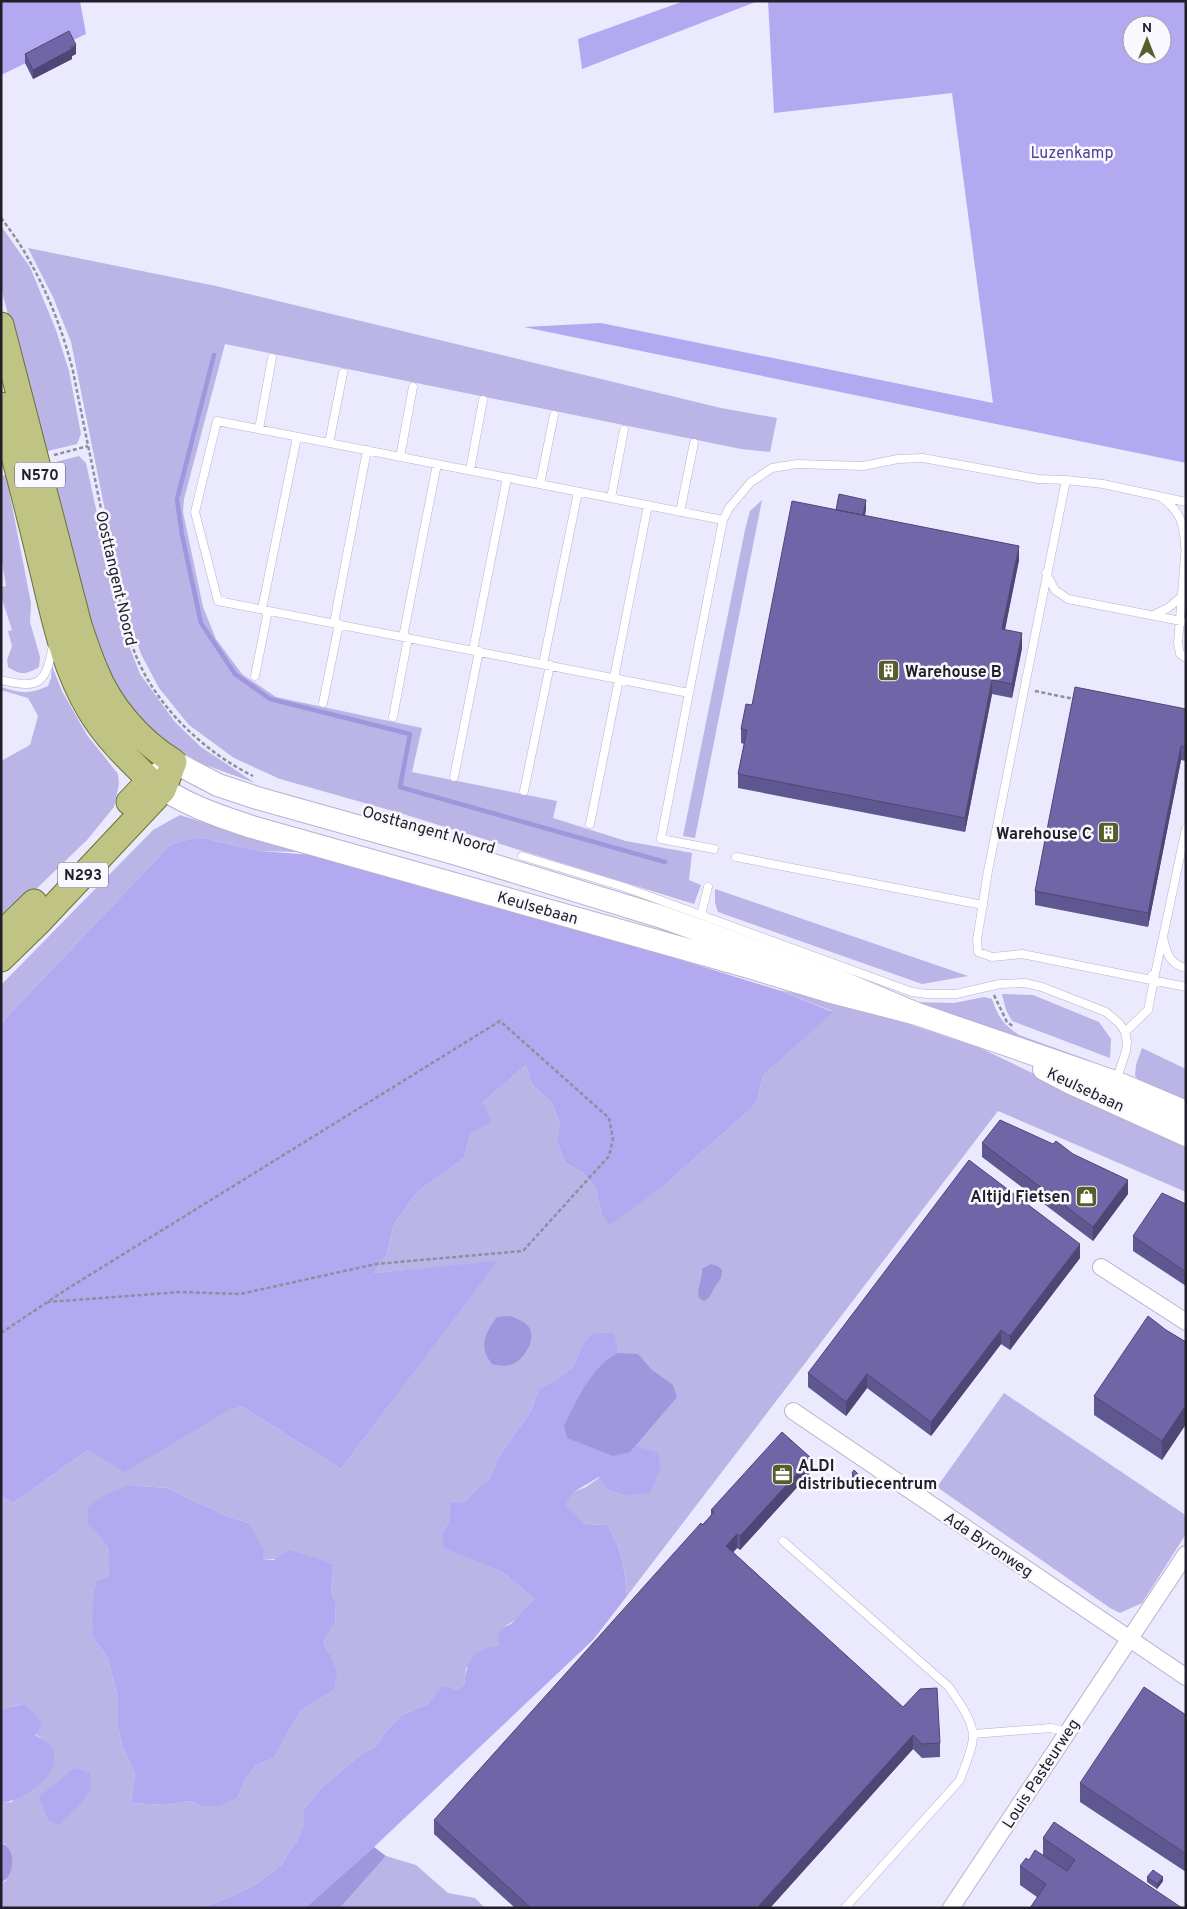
<svg xmlns="http://www.w3.org/2000/svg" width="1187" height="1909" font-family="Overpass,sans-serif">
  <rect width="100%" height="100%" fill="#ebe9fe"/>
  <path fill="#bab4e7" fill-rule="evenodd" d="M1 226 30 267 56 330 69 371 81 434 77 444 44 452 1 288Z
    M28 248 216 286 721 408 777 418 770 452 741 449 225 344 184 499 183 512 203 607 216 639 242 674 276 697 422 728 412 772 557 801 553 818 626 841 692 853 689 880 701 885 694 904 400 813 280 779 234 758 189 725 159 688 141 654 130 621 118 575 71 342 53 297Z
    M79 456 86 463 122 628 140 674 175 722 201 747 255 783 200 763 159 737 125 701 106 667 85 611 48 464Z
    M6 475 31 603 30 622 40 657 39 667C25 675 21 675 8 667L7 660 12 646 8 631 12 630 1 596V587L6 586 1 556V476Z
    M762 500 695 838 683 836 745 530 750 511Z
    M52 666 62 691 87 735 118 774 119 784 114 807 87 840 1 923V761L30 745 38 716 28 698 1 690V687C21 693 28 695 48 686L51 678Z
    M180 815 298 852 259 851 198 837 171 844 5 1019 1 1026V985L153 830Z
    M715 889 721 891 968 976 922 984 718 912 715 903Z
    M778 990 840 1001 980 1048 1186 1146V1192L998 1111 627 1596C624 1567 623 1551 607 1525L585 1524 564 1505 571 1493 586 1487 600 1477 607 1490 624 1495 630 1452 582 1346 573 1367 556 1380 539 1389 531 1411 498 1458 489 1480 479 1487 466 1501 450 1502 449 1521 442 1534 444 1548 502 1572 535 1599C526 1611 515 1622 501 1628L500 1646 466 1668 464 1685 456 1690 442 1687 428 1704 402 1715 387 1730 376 1746 360 1755 321 1788 304 1809 305 1825 297 1841 281 1865 258 1883 233 1896 200 1908H1V1883L6 1881 5 1844 1 1843V1803L12 1802 50 1744 35 1734 22 1704 1 1709V1496L13 1503 88 1450 230 1409 243 1407 341 1469 497 1262 374 1273 387 1254 394 1224 417 1192 464 1158 470 1134 490 1122 483 1102 526 1065 532 1085 552 1103 560 1125 556 1140 565 1162 583 1173 596 1188 601 1213 669 1181 753 1107 758 1098 763 1075 832 1011ZM511 1316C529 1325 537 1330 527 1351ZM130 1485 167 1488 224 1515 248 1523 261 1559H315L334 1564 331 1590 336 1604 335 1623 323 1643 330 1654 333 1691 300 1711 274 1758 255 1766 245 1780 238 1798 218 1806H200L191 1801 165 1805 131 1803 135 1774 122 1745 118 1728V1698L108 1658 92 1636 96 1581 108 1576 110 1558 104 1537Z
    M1002 994 1033 995 1099 1022 1111 1039 1110 1058 1012 1021 1006 1010Z
    M984 997 992 999C998 1017 1003 1024 1019 1035L1094 1062 1066 1060 911 1002 954 1003Z
    M1142 1048 1186 1069V1104L1145 1086 1135 1076 1136 1065Z
    M1004 1393 1184 1514 1186 1520V1534L1142 1603 1120 1613 1110 1608 937 1487Z
    M386 1856 416 1865 448 1893 475 1898 485 1908H340Z"/>
  <path fill="#b3a9f1" fill-rule="evenodd" d="M1 1H80L86 34 1 75Z
    M684 1H758L582 69 578 39Z
    M768 1H1186V463L524 327 601 323 993 403 952 93 774 113ZM1132 25H1162V55H1132Z
    M198 837 259 851 314 855 460 898 604 936 778 990 833 1012 763 1075 758 1098 753 1107 669 1181 610 1225 601 1213 596 1188 583 1173 565 1162 556 1140 560 1125 552 1103 532 1085 526 1065 483 1102 491 1122 470 1134 464 1158 417 1192 394 1224 387 1254 374 1273 498 1261 341 1469 243 1407 230 1409 125 1472 88 1450 13 1503 1 1496V1026L5 1019 171 844Z
    M593 1333H614L618 1353C597 1363 589 1380 578 1400L630 1452 635 1446 658 1453 661 1467 650 1493 624 1495 607 1490 599 1477 572 1493 565 1505 585 1524 607 1525C623 1551 624 1567 627 1596L593 1640 374 1847 305 1908H200L233 1896 258 1883 281 1865 297 1841 304 1825V1809L321 1788 360 1755 376 1746 387 1730 402 1715 428 1704 442 1686 456 1690 464 1685C467 1660 473 1648 500 1646L498 1637 501 1628 511 1624 535 1599 502 1572 443 1548 442 1534 449 1521 450 1502 466 1501 479 1487 489 1480 498 1458 531 1411 539 1389 556 1380 573 1367 582 1346Z
    M130 1485 167 1488 224 1515 248 1523 264 1550 262 1559 274 1560 289 1550 334 1564 331 1590 336 1604 335 1623 323 1643 330 1654 337 1673 333 1691 300 1711 274 1758 255 1766 245 1780 238 1798 219 1806H200L191 1801 165 1805 131 1803 135 1774 122 1745 118 1728V1698L108 1658 92 1636 93 1605 96 1581 108 1576C111 1549 109 1542 88 1525V1507L105 1495Z
    M23 1704 35 1714 42 1725 35 1735C40 1738 48 1741 51 1746 67 1772 23 1801 1 1803V1709Z
    M74 1768 90 1773 91 1789 82 1802 59 1825 48 1820 39 1797Z"/>
  <path fill="#a096dd" d="M711 1264 718 1266 722 1270C722 1279 719 1281 714 1288 711 1294 711 1297 704 1301L699 1298C696 1289 703 1279 702 1269Z
    M511 1316C515 1318 521 1320 525 1323 539 1334 528 1355 515 1363 508 1367 500 1366 492 1364 478 1347 485 1333 497 1317Z
    M618 1353 638 1354 652 1370 673 1385 677 1397 630 1452 613 1456 567 1438 564 1426C577 1400 591 1366 618 1353Z
    M1 1843C17 1849 15 1876 1 1883Z
    M374 1847 386 1856 340 1908H305Z"/>
  <g fill="none" stroke-linecap="round" stroke-linejoin="round">
    <path stroke="#a096dd" stroke-width="4.5" d="M214 355 177 499 182 535 201 623 235 674 270 699 410 734 400 787 665 862"/>
    <defs>
      <path id="lane" d="M259 429 272 358
        M329 443 343 373
        M400 457 413 387
        M470 470 483 400
        M1066 480 988 871 977 940 978 952 992 957 1022 954 1186 987
        M540 484 554 415
        M1161 497C1180 511 1184 523 1185 546
        M611 498 624 430
        M680 512 694 443
        M723 520 217 421 195 512 218 601 689 693 723 520 729 508 751 482 772 468 797 464 863 466 898 459 923 458 1038 479 1066 480 1103 484 1186 502
        M1186 544 1178 643 1180 654 1186 658
        M1046 573 1055 590 1068 599 1186 622
        M262 609 297 437
        M1153 615 1168 608 1181 597
        M334 623 367 450
        M403 637 437 464
        M473 650 507 478
        M543 664 578 492
        M255 676 268 611
        M614 678 648 505
        M1 680C40 690 46 683 53 645
        M689 693 661 839 714 849
        M323 703 339 624
        M393 717 408 638
        M454 777 479 651
        M524 791 550 665
        M590 824 619 679
        M1186 828 1163 937C1166 952 1169 964 1186 968
        M522 856 624 887 912 992 927 994H956L1000 984 1025 983 1042 987 1106 1012 1120 1024 1125 1032 1127 1042 1126 1051 1116 1081
        M736 857 983 905
        M701 915 708 887
        M1152 975 1155 974 1162 941
        M1125 1032 1148 1010 1155 974
        M783 1541 949 1687C958 1701 971 1717 973 1734 974 1747 964 1767 960 1780L845 1908
        M973 1734 1051 1728 1067 1732"/>
      <path id="street" d="M1101 1267 1186 1322
        M793 1411 1186 1677
        M951 1908 1186 1554"/>
      <path id="secondary" d="M917 1014 828 991 749 967 252 827C215 815 181 803 150 780L174 762 218 785 257 798 460 855 662 917 834 979 917 1014 1115 1082 1186 1112
        M1044 1069 1071 1083 1186 1135"/>
      <path id="primary" d="M1 325 79 625C84 640 89 655 95 669 110 707 140 741 174 762L163 790 40 921 1 959
        M1 405C14 457 28 508 40 560 53 612 62 665 90 711 106 738 128 759 150 780L129 802
        M1 934 34 902"/>
    </defs>
    <use href="#lane" stroke="#b5b3cc" stroke-width="9"/>
    <use href="#street" stroke="#b5b3cc" stroke-width="18"/>
    <use href="#secondary" stroke="#b5b3cc" stroke-width="24"/>
    <use href="#primary" stroke="#6c7130" stroke-width="27"/>
    <path stroke="#8f8e9e" stroke-width="2.5" stroke-dasharray="4 2.5" stroke-linecap="butt" d="M1 218C11 231 21 245 29 260 49 295 63 332 73 371 83 422 94 473 104 524 112 564 119 606 132 645 151 702 201 750 253 776
      M54 455 88 446
      M1035 691 1074 699
      M994 995 1007 1022 1014 1027
      M1 1333 67 1289 500 1021 609 1118 613 1139 609 1156 523 1251 376 1264 240 1294 181 1292 48 1302"/>
    <use href="#lane" stroke="#fff" stroke-width="8"/>
    <use href="#street" stroke="#fff" stroke-width="16"/>
    <use href="#secondary" stroke="#fff" stroke-width="22"/>
    <use href="#primary" stroke="#bfc485" stroke-width="25"/>
  </g>
  <path fill="#5f5790" d="M25 54H76L72 56V59L33 79 25 63Z
    M866 509 865 516 1019 560 1005 630 1022 648 1012 698 992 694 965 832 738 788V774L744 744 741 743V729L836 510Z
    M1186 709V761L1181 760 1148 927 1035 905V891Z
    M982 1143 1128 1194 1093 1241 982 1157Z
    M1186 1204V1286L1133 1251V1236Z
    M1080 1258 1010 1350 1001 1344 931 1436 867 1388 846 1416 808 1387V1373Z
    M1166 1330 1186 1342V1424L1162 1460 1094 1415V1396Z
    M811 1472 740 1550 737 1548 733 1552 940 1743V1757L922 1758 913 1749 770 1908H515L434 1834V1820L711 1515V1510Z
    M852 1473 860 1481 857 1484 852 1478Z
    M1186 1715V1872L1080 1802V1783Z
    M1043 1838 1182 1908 1037 1897 1020 1885V1866L1029 1860 1043 1855Z
    M1147 1877 1163 1881 1157 1889 1147 1882Z"/>
  <path fill="#4e4775" d="M76 45V54L72 56V59L33 79V70Z
    M866 500V509L862 528V519Z
    M1019 546V560L1002 643V629Z
    M1022 633V648L1012 698V684Z
    M992 680V694L965 832V818Z
    M1181 746V760L1148 927V913Z
    M1128 1180V1194L1093 1241V1227Z
    M1080 1244V1258L1010 1350V1336Z
    M1001 1330V1344L931 1436V1422Z
    M867 1374V1388L846 1416V1402Z
    M1186 1405V1424L1162 1460V1441Z
    M811 1458V1472L740 1550V1536Z
    M860 1476V1481L857 1484V1479Z
    M737 1534V1548L726 1560V1546Z
    M913 1735V1749L770 1908H757Z
    M1163 1877V1881L1157 1889V1884Z"/>
  <path fill="#6f65a7" stroke="#4e4775" d="M69 31 76 45 71 47 72 49 33 70 25 54Z
    M839 494 866 500 863 515 836 510Z
    M792 501 1019 546 1002 629 1022 633 1012 684 992 680 965 818 738 774 747 730 741 729 746 704 752 705Z
    M1075 687 1186 709V747L1181 746 1148 913 1035 891Z
    M1000 1120 1053 1144 1056 1141 1073 1154 1128 1180 1093 1227 982 1143Z
    M969 1160 1080 1244 1010 1336 1001 1330 931 1422 867 1374 846 1402 808 1373Z
    M1162 1193 1186 1204V1272L1133 1236Z
    M1148 1316 1166 1330 1186 1342V1405L1162 1441 1094 1396Z
    M782 1432 811 1458 740 1536 737 1534 726 1546 903 1707 920 1689 937 1688 940 1743 922 1744 913 1735 757 1908H531L434 1820 701 1523 703 1525 714 1512 711 1510Z
    M854 1470 860 1476 857 1479 852 1473Z
    M1144 1687 1186 1715V1854L1080 1783Z
    M1054 1822 1182 1908H1030L1046 1884 1020 1866 1026 1858 1029 1860 1035 1850 1067 1871 1075 1860 1043 1838Z
    M1153 1870 1163 1877 1157 1884 1147 1877Z"/>
  <defs>
    <symbol id="building-square" viewBox="-11 -11 22 22"><rect x="-9" y="-9" width="18" height="18" rx="4" fill="#595d2b" stroke="#f9f8fe"/><path d="M-4-6H4V6H1V3H-1V6H-4ZM-2.5-4.3h1.7v1.8h-1.7ZM.8-4.3h1.7v1.8H.8ZM-2.5-1h1.7V.8h-1.7ZM.8-1h1.7V.8H.8Z" fill="#fff"/></symbol>
    <symbol id="shop-square" viewBox="-11 -11 22 22"><rect x="-9" y="-9" width="18" height="18" rx="4" fill="#595d2b" stroke="#f9f8fe"/><path d="M-5-2.5h2.3a2.7 3.5 0 0 1 5.4 0H5L5.5 6h-11ZM-1.5-2.5h3a1.5 2.3 0 0 0-3 0Z" fill="#fff"/></symbol>
    <symbol id="office-square" viewBox="-11 -11 22 22"><rect x="-9" y="-9" width="18" height="18" rx="4" fill="#595d2b" stroke="#f9f8fe"/><path d="M-6-3h4V-5.5h4V-3h4V5H-6ZM-1-4.5V-3h2v-1.5ZM-6 0V1H6V0Z" fill="#fff"/></symbol>
  </defs>
  <g fill-rule="evenodd">
    <use href="#building-square" x="876" y="658" width="25" height="25"/>
    <use href="#building-square" x="1096" y="820" width="25" height="25"/>
    <use href="#shop-square" x="1074" y="1184" width="25" height="25"/>
    <use href="#office-square" x="770" y="1462" width="25" height="25"/>
  </g>
  <g text-anchor="middle" stroke-width="5" stroke-linejoin="round" paint-order="stroke">
    <g fill="#f9f8fe" stroke="#616069" stroke-width="1">
      <rect x="15" y="462.5" width="50" height="25" rx="4"/>
      <rect x="58" y="862.5" width="50" height="25" rx="4"/>
    </g>
    <g font-size="15" font-weight="bold" fill="#201f29">
      <text x="40" y="480">N570</text>
      <text x="83" y="880">N293</text>
    </g>
    <g font-size="16" fill="#534295" stroke="#f9f8fe">
      <text x="1072" y="158">Luzenkamp</text>
    </g>
    <g font-size="16" fill="#201f29" stroke="#f9f8fe">
      <text transform="translate(117 578) rotate(77)" y="6">Oosttangent Noord</text>
      <text transform="translate(429 829) rotate(16)" y="6">Oosttangent Noord</text>
      <text transform="translate(538 907) rotate(16)" y="6">Keulsebaan</text>
      <text transform="translate(1086 1089) rotate(25)" y="6">Keulsebaan</text>
      <text transform="translate(989 1544) rotate(34)" y="6">Ada Byronweg</text>
      <text transform="translate(1040 1773) rotate(-57)" y="6">Louis Pasteurweg</text>
    </g>
    <g font-size="16" font-weight="bold" fill="#201f29" stroke="#f9f8fe" text-anchor="start">
      <text x="905" y="677">Warehouse B</text>
      <text x="1092" y="839" text-anchor="end">Warehouse C</text>
      <text x="1070" y="1202" text-anchor="end">Altijd Fietsen</text>
      <text x="798" y="1471">ALDI<tspan x="798" dy="18">distributiecentrum</tspan></text>
    </g>
  </g>
  <rect width="1187" height="1909" fill="none" stroke="#201f29" stroke-width="5"/>
  <g transform="translate(1147 40)"><circle r="24" fill="#f9f8fe" stroke="#a2a1a9"/>
  <path d="M0-4L9 19L0 12L-9 19Z" fill="#595d2b"/>
  <text y="-8" font-size="14" font-weight="bold" text-anchor="middle" fill="#201f29">N</text>
  </g>
</svg>
